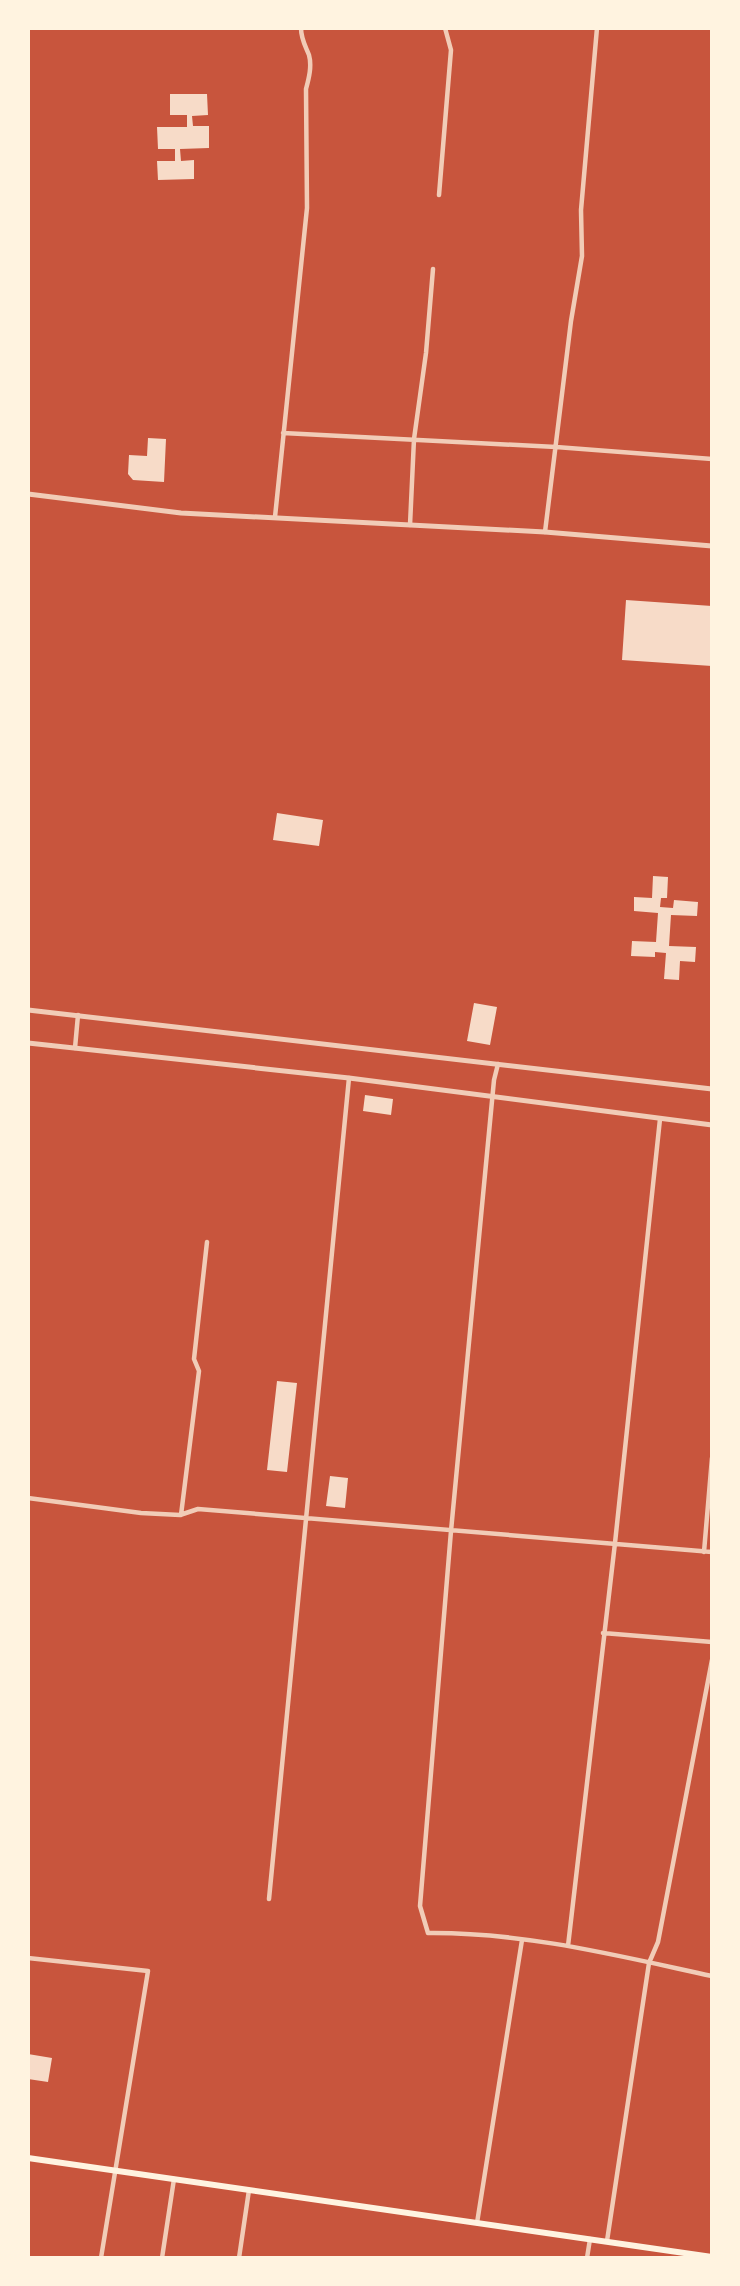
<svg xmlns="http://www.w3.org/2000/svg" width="740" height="2286" font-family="'Fira Sans Condensed',sans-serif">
  <rect width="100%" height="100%" fill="#c8553d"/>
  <path fill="#f7dbc8" d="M170 94H207L208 115 192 116 193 126H209V148L180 149 181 161 194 160V179L158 180 157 161H175V149H158L157 127H187V115H170Z
    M148 438 166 439 164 482 133 480 128 474 129 455 147 456Z
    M626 600 712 606V666L622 660Z
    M277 813 323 820 319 846 273 840Z
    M653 876 668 877 667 898H661L660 907 673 908 674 900 698 902 697 916 671 915 669 946 696 947 695 962 680 961 679 980 664 979 666 953 655 952V957L631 956 632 941 656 942 658 913 634 911V897L652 898Z
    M474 1003 497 1007 490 1045 467 1041Z
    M365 1095 393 1099 391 1115 363 1111Z
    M277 1381 297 1383 287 1472 267 1470Z
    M330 1476 348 1478 345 1508 326 1506Z
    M28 2054 52 2058 48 2082 28 2079Z"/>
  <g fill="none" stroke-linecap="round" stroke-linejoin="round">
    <path stroke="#f1ccb7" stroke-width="4.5" d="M439 195 451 50 445 28
      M283 433 556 447 712 459
      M275 517 307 208 306 89C309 78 312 66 309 55 305 45 301 39 301 28
      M410 525 414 439 426 353 433 269
      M545 532 571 321 582 256 581 210 597 28
      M75 1048 78 1015
      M498 1064 494 1080 451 1531 420 1906 428 1933C524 1932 619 1956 712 1976
      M28 1498 141 1513 180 1515 198 1509 712 1552
      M181 1515 199 1371 194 1359 207 1242
      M704 1552 712 1458
      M603 1633 712 1642
      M269 1899 349 1078
      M568 1946 615 1543 660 1119
      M28 1958 148 1971 101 2258
      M477 2223 522 1940
      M607 2241 649 1963 658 1942 712 1660
      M162 2258 174 2179
      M239 2258 249 2190
      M587 2258 590 2239"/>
    <path stroke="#f1ccb7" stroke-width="5" d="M28 494 181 513 545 532 712 546
      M28 1010 712 1089
      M28 1043 349 1078 712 1125"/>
    <path stroke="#fff3e0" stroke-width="6" d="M28 2158 712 2257"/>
  </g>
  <rect width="740" height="2286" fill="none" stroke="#fff3e0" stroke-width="60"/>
</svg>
